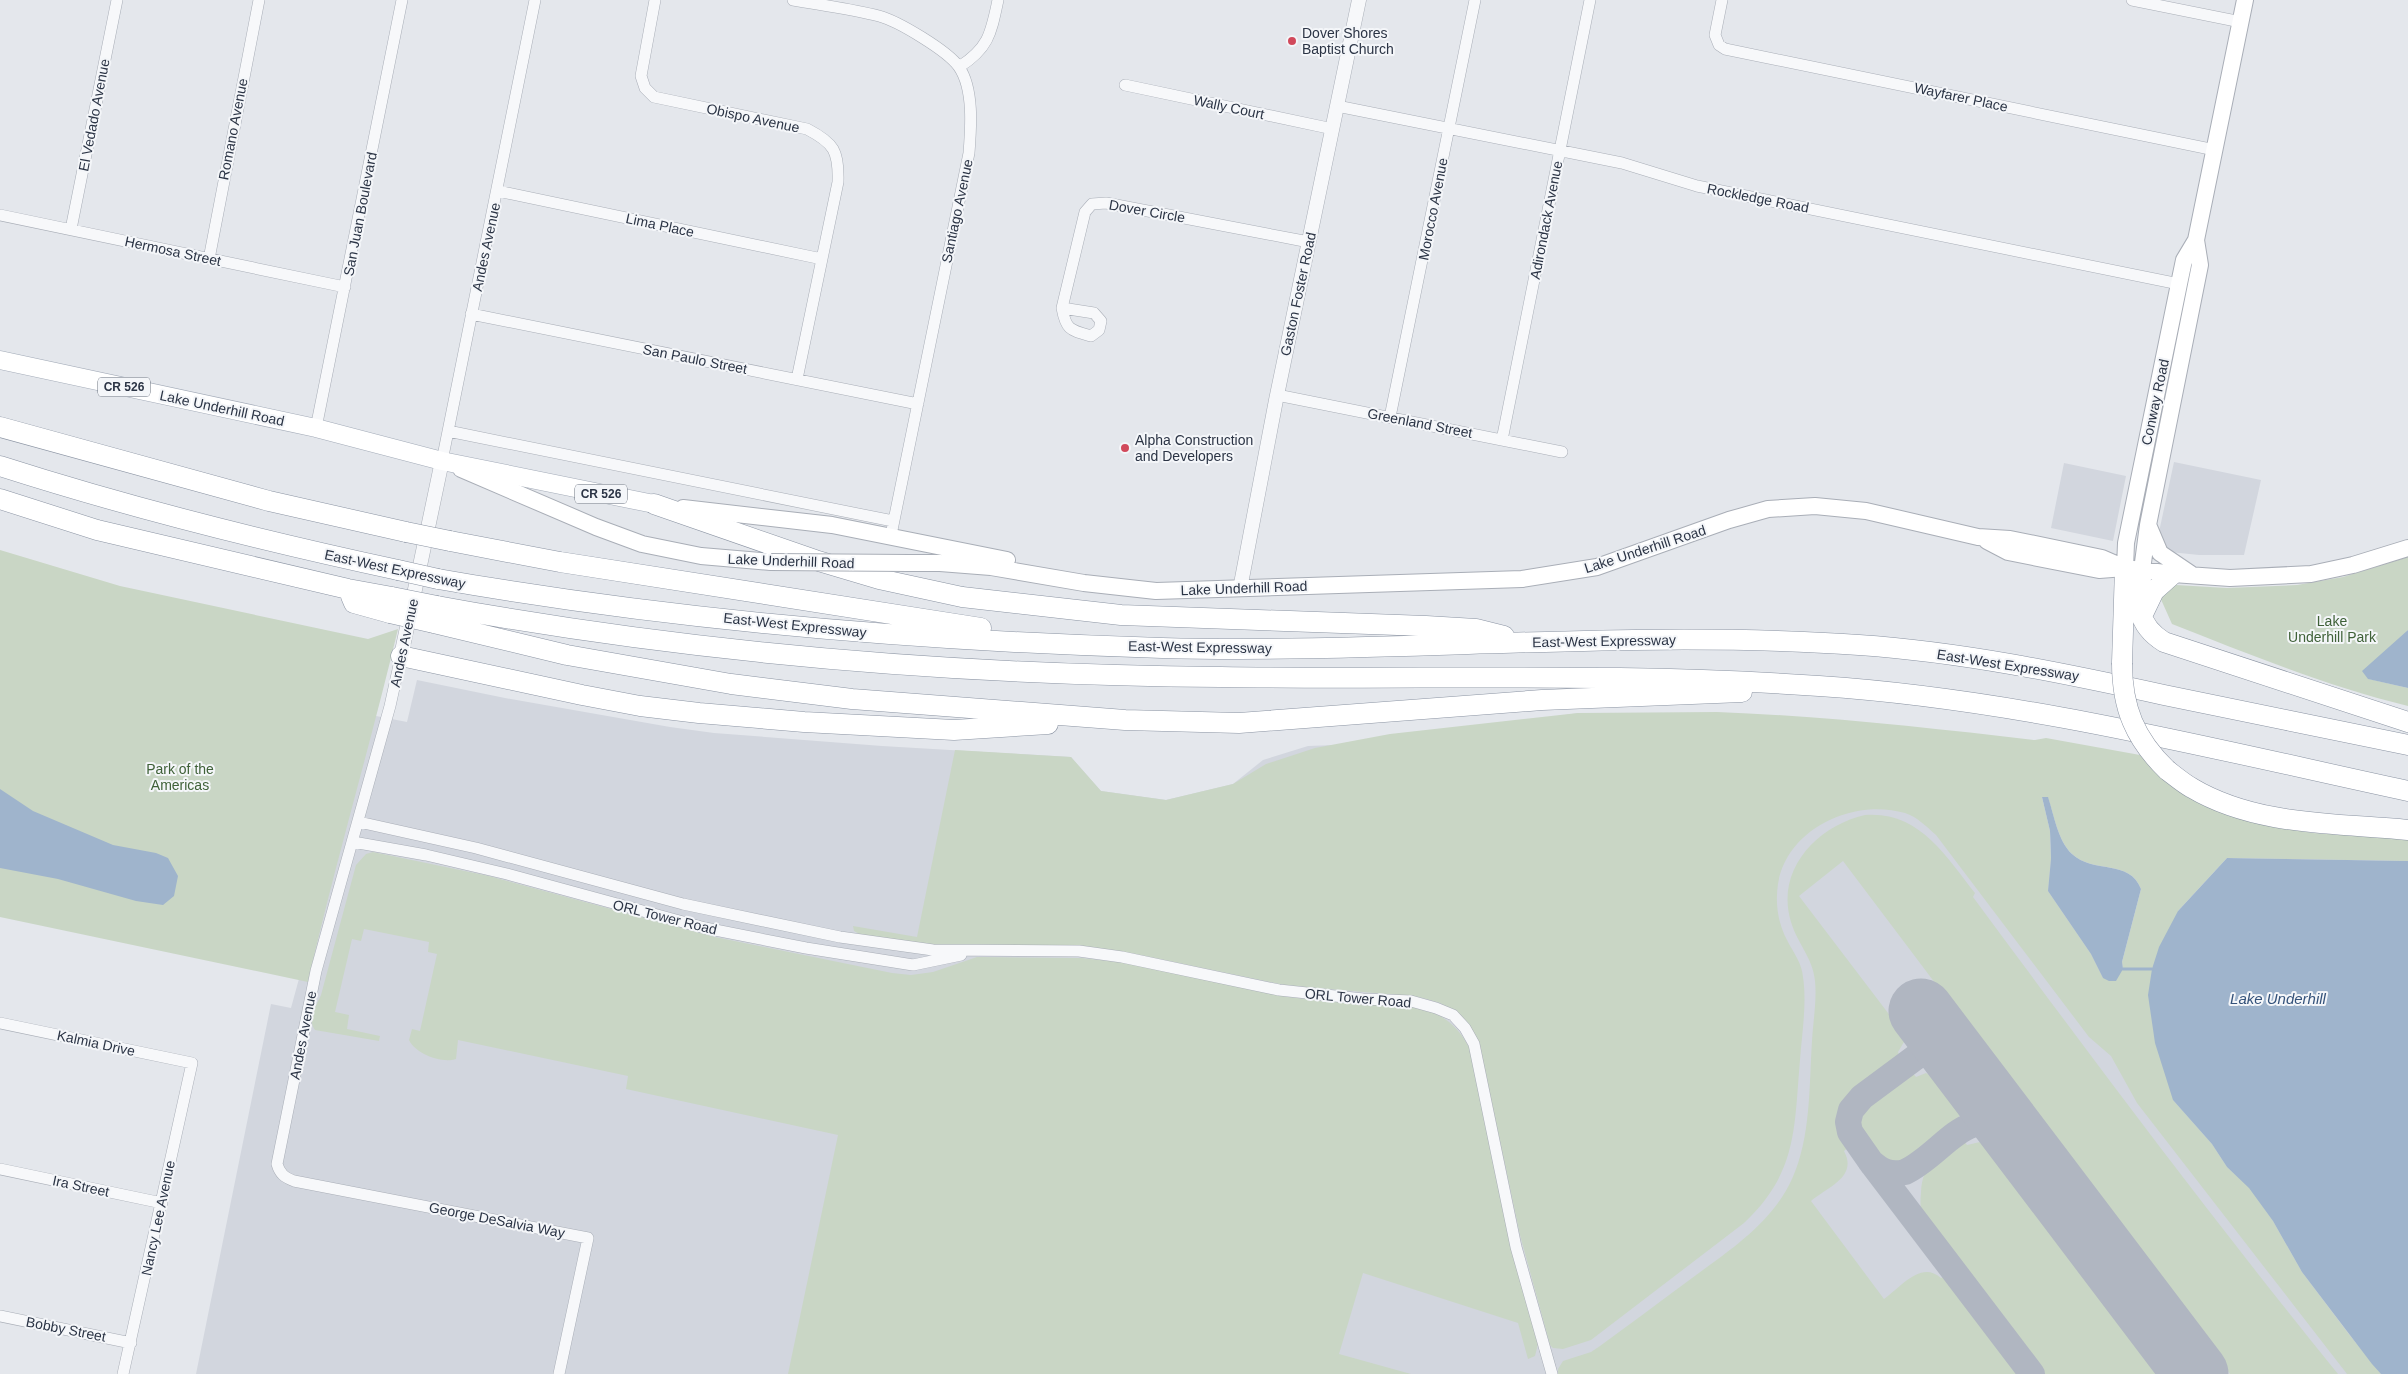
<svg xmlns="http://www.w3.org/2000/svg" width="2408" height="1374" font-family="Arial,sans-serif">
  <rect width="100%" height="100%" fill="#e4e7ec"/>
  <path fill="#d2d6de" d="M2174 462 2261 480 2244 555H2199L2170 552 2164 544 2159 532Z
    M2064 463 2126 476 2113 541 2051 528Z
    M417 680 505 698 670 727 714 733 882 746 1071 757 1101 791 1166 800 1233 784 1263 760 1308 746 1390 743 1578 713 1753 716 1970 742 2408 1374H196L271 1004 291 1008 371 715 407 722Z"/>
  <path fill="#c9d6c5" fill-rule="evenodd" d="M0 550 120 586 368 639 398 629C370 747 335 863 308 982L0 917Z
    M2408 557V630L2369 679 2408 688V706C2328 687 2249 654 2172 624L2159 595 2176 585 2227 588 2297 585 2343 577Z
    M1717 712C1824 716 1929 728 2035 740L2046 738 2140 755 2165 779 2266 825 2313 833 2408 839V861L2227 858 2178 911 2173 1100 2212 1144 2227 1167 2249 1187 2273 1221 2302 1272 2348 1333 2381 1374H2347L2137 1103 2111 1056 2089 1037 1936 835C1926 826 1917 817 1905 813 1854 798 1787 828 1778 884 1775 904 1778 924 1788 942 1794 953 1802 964 1803 977 1807 1003 1802 1033 1800 1060 1794 1128 1798 1172 1744 1223L1591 1340 1563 1349 1553 1348 1550 1345 1520 1235 1479 1043 1458 1014 1440 1003 1419 997 1284 985 1131 953 941 947 863 936 854 931 853 926 917 937 955 750 1071 757 1101 791 1166 800 1233 784 1266 764 1315 748 1390 734 1578 713ZM2042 797 2048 798C2054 815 2058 841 2072 854 2093 874 2130 859 2141 889L2122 962 2123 969 2103 978 2091 954 2048 891 2051 859 2050 831Z
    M1865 815C1919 811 1945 855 1975 893L1973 897C2092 1058 2212 1219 2338 1374H2230L1843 861 1799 896 1904 1034V1042L1898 1052 1900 1057C1870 1080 1821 1103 1849 1147L1844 1151C1858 1177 1828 1187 1811 1201L1884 1299C1901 1287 1921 1260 1941 1278L1946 1275 2021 1374H1558V1369L1563 1361 1591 1352 1600 1346C1629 1325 1658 1303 1688 1281 1727 1252 1771 1225 1792 1179 1811 1137 1809 1087 1812 1041 1813 1022 1817 1000 1815 981 1813 958 1797 943 1791 922 1775 870 1817 826 1865 815Z
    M373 852 489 876 715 937 892 973 911 975 933 972 977 957 1081 958 1119 962 1289 997 1321 1001 1413 1007C1442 1012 1458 1025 1471 1051L1511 1247 1538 1344 1535 1356 1528 1359 1518 1323 1363 1273 1339 1354 1411 1374H788L838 1135 626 1089 628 1076 458 1040 456 1059C441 1064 415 1053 409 1040L412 1029 420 1031 437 954 428 952 429 942 364 929 361 941 352 939 335 1012 349 1015 347 1029 380 1036 379 1041 315 1030C307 1020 316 1006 321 995L356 865 366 854Z
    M1911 1071 1916 1077 1926 1073 1940 1082 1960 1108 1961 1113 1954 1126 1908 1162C1902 1165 1895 1167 1889 1165 1875 1161 1853 1130 1858 1115 1863 1100 1898 1081 1911 1071Z
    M1963 1140 1967 1145 1980 1142 1990 1149 2161 1374H2041L1925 1220C1920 1211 1920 1204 1921 1193 1922 1162 1940 1157 1963 1140Z"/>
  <path fill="#9fb4cc" d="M2408 630V688L2368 679 2362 671Z
    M0 789 33 811 113 845 156 853 168 858 178 876 174 896 163 905 136 901 58 879 0 868Z
    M2042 797H2048C2054 815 2058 841 2072 854 2093 874 2130 859 2141 889L2122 962 2123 969 2116 981H2109L2103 978 2091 954 2048 891 2051 859 2050 831Z
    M2227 858 2408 861V1374H2381L2372 1364 2302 1272 2273 1221 2249 1188 2227 1167 2212 1144 2173 1100 2155 1043 2148 995 2152 969 2159 947 2178 911Z"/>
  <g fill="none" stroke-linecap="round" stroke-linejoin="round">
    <path stroke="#9fb4cc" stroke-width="3" d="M2123 969H2152"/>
    <path stroke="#b0b6c1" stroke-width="26" d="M1966 1070C1952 1058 1940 1048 1920 1054L1862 1097 1851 1110 1848 1122 1850 1132 1873 1165 2032 1374
      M1870 1161C1881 1171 1890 1176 1905 1172 1945 1153 1966 1101 2013 1133
      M2183 1357 2189 1374"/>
    <path stroke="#b0b6c1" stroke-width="65" d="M1921 1011 2196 1374"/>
    <defs>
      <path id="minor" d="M655 0 641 76 645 88 654 97 807 129C834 143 839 151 838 182L797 379
        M793 0C821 5 851 9 879 16 898 21 948 51 959 67 974 89 971 128 969 153L891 535
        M1722 0 1715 35 1719 45 1725 49 2215 150
        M2132 0 2241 22
        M959 67C989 48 991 33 998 0
        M1125 85 1333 129
        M1337 106 1622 163 1697 186 2179 284
        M498 191 822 259
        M0 215 345 287
        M71 229 117 0
        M209 259 259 0
        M1062 308 1094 313 1101 321 1099 330 1091 336C1070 330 1066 330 1062 308L1085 212 1092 204 1106 203 1309 242
        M471 314 918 404
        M1277 395 1562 452
        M1390 417 1475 0
        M316 428 402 0
        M448 431 893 521
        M1502 440 1590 0
        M442 461 535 0
        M401 656 390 706 316 971 277 1164C280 1174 284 1177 294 1181L588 1238 559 1374
        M359 822 476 848 683 904 840 937 933 950 1079 951 1122 957 1279 990 1363 999 1411 1001 1436 1008 1453 1015 1465 1028 1474 1044 1516 1247 1552 1374
        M353 842 426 855 507 874 705 928 806 948 913 965 961 955
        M0 1023 192 1063 123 1374
        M0 1169 162 1203
        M0 1316 131 1343"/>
      <path id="tertiary" d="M1240 589 1276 400 1359 0
        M401 656 442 461"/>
      <path id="secondary" d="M461 469 596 527 642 544 701 556 771 562
        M683 508 832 525 1007 560
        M2149 527 2160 553 2191 574
        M1987 541 2008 552 2099 570 2125 568 2173 574 2230 578 2311 574 2353 565 2408 548
        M909 563H940L991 567 1084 583 1156 591 1522 579 1597 567 1729 520 1768 509 1815 506 1866 511 1978 537 2010 539 2102 558 2125 568
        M2125 568 2126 543 2179 284 2184 260 2196 240 2245 0
        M2142 570 2148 525 2200 265 2196 240"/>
      <path id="primary" d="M0 360 316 428 442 461 654 504"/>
      <path id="motorway" d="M0 427 269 501 406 532
        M0 466C131 508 263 541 398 570
        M0 499 97 530 348 589 392 597
        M654 504 815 560 879 579 962 597 1121 615 1426 626 1476 629 1504 636
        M450 541 560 562 981 628
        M2142 570C2138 602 2134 623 2164 642L2408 722
        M438 579C677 621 920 641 1162 648 1395 654 1627 629 1859 645 1962 652 2063 673 2164 695 2245 712 2327 728 2408 745
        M351 596 354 603 390 613
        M437 606C692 653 961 675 1221 677 1420 680 1620 672 1819 686 2018 699 2213 749 2408 791
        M2142 616 2154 591 2173 574
        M434 623 567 655 731 684 852 699 1125 720 1239 723 1542 700 1742 692
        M401 656 582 695 640 706 699 713 804 722 954 730 1048 724
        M2122 663 2125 568
        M2167 770C2175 776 2183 783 2192 788 2256 826 2336 823 2408 830"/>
    </defs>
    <use href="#minor" stroke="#a9aeb7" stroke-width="12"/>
    <use href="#tertiary" stroke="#a9aeb7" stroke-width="15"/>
    <use href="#secondary" stroke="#a9aeb7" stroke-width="18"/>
    <use href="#primary" stroke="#a3abb8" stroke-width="19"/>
    <use href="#motorway" stroke="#8b94a3" stroke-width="21"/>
    <use href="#minor" stroke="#f7f8fa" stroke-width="11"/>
    <use href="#tertiary" stroke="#f7f8fa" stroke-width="14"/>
    <use href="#secondary" stroke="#fff" stroke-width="16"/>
    <use href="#primary" stroke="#fff" stroke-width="18"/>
    <use href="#motorway" stroke="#fff" stroke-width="20"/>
    <defs>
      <path id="secondary-bridge" d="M771 562 909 563"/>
      <path id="motorway-bridge" d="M406 532 450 541
        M398 570 438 579
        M392 597 437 606
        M390 613 434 623
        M2122 663C2122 708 2135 739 2167 770"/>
    </defs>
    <use href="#secondary-bridge" stroke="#a9aeb7" stroke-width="18" stroke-linecap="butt"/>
    <use href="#motorway-bridge" stroke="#8b94a3" stroke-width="21" stroke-linecap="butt"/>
    <use href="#secondary-bridge" stroke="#fff" stroke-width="16"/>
    <use href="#motorway-bridge" stroke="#fff" stroke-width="20"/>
  </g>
  <g fill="#d1495b" stroke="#f4f6f9" stroke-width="2">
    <circle cx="1292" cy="41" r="5"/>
    <circle cx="1125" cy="448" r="5"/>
  </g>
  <g text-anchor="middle" stroke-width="4" stroke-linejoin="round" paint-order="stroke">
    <g fill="#f4f6f9" stroke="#676e7b" stroke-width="1">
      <rect x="98" y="377.5" width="52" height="19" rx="4"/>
      <rect x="575" y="484.5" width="52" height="19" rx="4"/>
    </g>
    <g font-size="12" font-weight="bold" fill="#2b3445">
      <text x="124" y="391">CR 526</text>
      <text x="601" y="498">CR 526</text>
    </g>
    <g font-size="14" fill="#2b3445" stroke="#f4f6f9" text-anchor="start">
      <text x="1302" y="38">Dover Shores<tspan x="1302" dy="16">Baptist Church</tspan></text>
      <text x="1135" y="445">Alpha Construction<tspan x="1135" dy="16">and Developers</tspan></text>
    </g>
    <g font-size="14" fill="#2b3445" stroke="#f4f6f9">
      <text transform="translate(1961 97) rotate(12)" y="5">Wayfarer Place</text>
      <text transform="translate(1229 107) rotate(12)" y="5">Wally Court</text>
      <text transform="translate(94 115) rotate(-79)" y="5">El Vedado Avenue</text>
      <text transform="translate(753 118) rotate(12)" y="5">Obispo Avenue</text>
      <text transform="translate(233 129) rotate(-79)" y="5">Romano Avenue</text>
      <text transform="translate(1758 198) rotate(11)" y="5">Rockledge Road</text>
      <text transform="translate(1433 209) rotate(-79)" y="5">Morocco Avenue</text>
      <text transform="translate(957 211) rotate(-78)" y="5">Santiago Avenue</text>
      <text transform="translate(1147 211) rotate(10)" y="5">Dover Circle</text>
      <text transform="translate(360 214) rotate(-79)" y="5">San Juan Boulevard</text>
      <text transform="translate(1546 220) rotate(-79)" y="5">Adirondack Avenue</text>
      <text transform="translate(660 225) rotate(12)" y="5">Lima Place</text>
      <text transform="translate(486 247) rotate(-78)" y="5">Andes Avenue</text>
      <text transform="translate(173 251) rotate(12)" y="5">Hermosa Street</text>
      <text transform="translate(1298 294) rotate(-78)" y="5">Gaston Foster Road</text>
      <text transform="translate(695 359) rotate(11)" y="5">San Paulo Street</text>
      <text transform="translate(2155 402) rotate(-78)" y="5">Conway Road</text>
      <text transform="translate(222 408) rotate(12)" y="5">Lake Underhill Road</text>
      <text transform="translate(1420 423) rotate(11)" y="5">Greenland Street</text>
      <text transform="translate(1645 549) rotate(-18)" y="5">Lake Underhill Road</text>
      <text transform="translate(791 561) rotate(2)" y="5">Lake Underhill Road</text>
      <text transform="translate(395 569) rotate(12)" y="5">East-West Expressway</text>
      <text transform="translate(1244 588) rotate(-2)" y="5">Lake Underhill Road</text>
      <text transform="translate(795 625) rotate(6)" y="5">East-West Expressway</text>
      <text transform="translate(1604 641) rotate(-1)" y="5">East-West Expressway</text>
      <text transform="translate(404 643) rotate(-78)" y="5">Andes Avenue</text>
      <text transform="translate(1200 647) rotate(1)" y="5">East-West Expressway</text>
      <text transform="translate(2008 665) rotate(9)" y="5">East-West Expressway</text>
      <text transform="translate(665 917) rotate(14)" y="5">ORL Tower Road</text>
      <text transform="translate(1358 998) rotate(5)" y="5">ORL Tower Road</text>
      <text transform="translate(303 1035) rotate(-79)" y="5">Andes Avenue</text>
      <text transform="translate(96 1043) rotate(12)" y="5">Kalmia Drive</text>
      <text transform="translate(81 1186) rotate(12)" y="5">Ira Street</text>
      <text transform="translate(158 1218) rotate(-78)" y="5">Nancy Lee Avenue</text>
      <text transform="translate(497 1220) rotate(11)" y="5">George DeSalvia Way</text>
      <text transform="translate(66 1329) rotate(11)" y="5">Bobby Street</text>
    </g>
    <g font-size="14" fill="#3f6138" stroke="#f4f6f9">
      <text x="2332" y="626">Lake<tspan x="2332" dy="16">Underhill Park</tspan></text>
      <text x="180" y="774">Park of the<tspan x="180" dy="16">Americas</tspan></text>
    </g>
    <g font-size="15" font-style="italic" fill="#34527a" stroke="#f4f6f9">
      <text x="2278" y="1004">Lake Underhill</text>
    </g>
  </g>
</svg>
